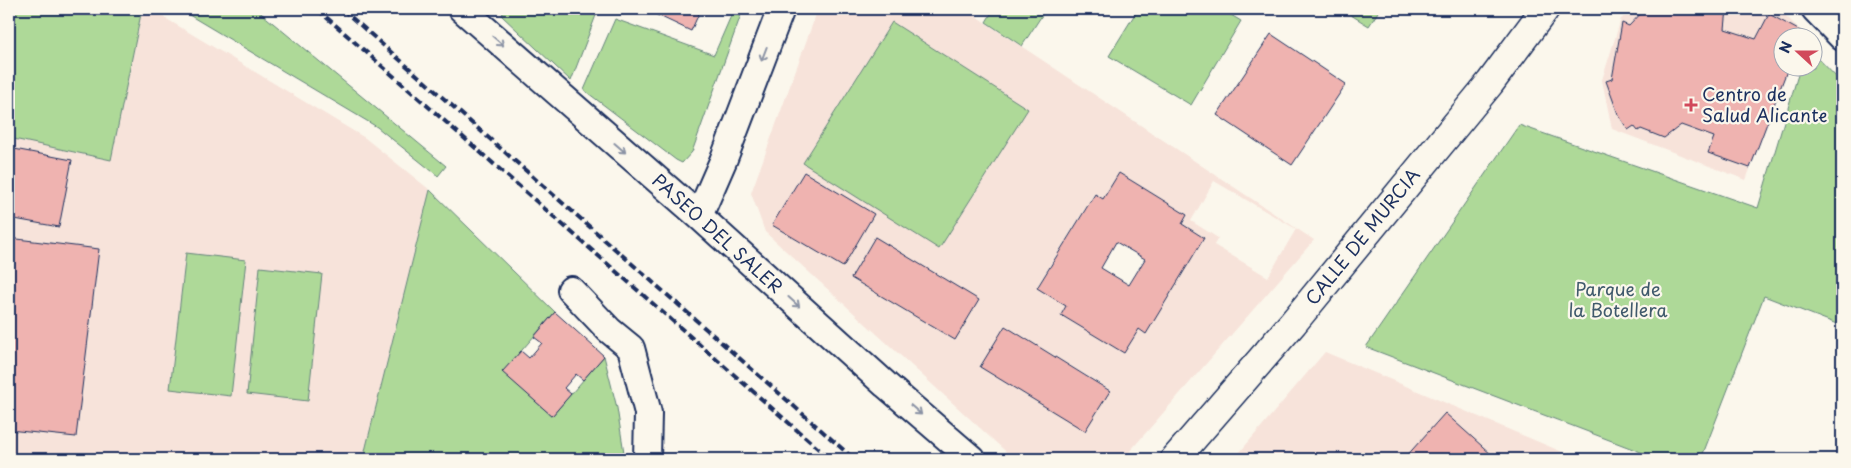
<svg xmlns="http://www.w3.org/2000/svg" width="1851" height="468" font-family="'Playpen Sans',sans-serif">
  <rect width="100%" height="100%" fill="#fbf7ec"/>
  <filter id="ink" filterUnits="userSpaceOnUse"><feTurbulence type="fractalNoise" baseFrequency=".02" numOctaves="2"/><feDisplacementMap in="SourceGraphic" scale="10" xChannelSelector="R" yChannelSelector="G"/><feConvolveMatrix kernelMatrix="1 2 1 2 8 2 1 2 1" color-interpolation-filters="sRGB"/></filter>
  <g filter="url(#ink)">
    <path fill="#f7e3da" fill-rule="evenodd" d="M142 9H150L365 138 430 190 363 459H9V138L111 160Z
      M818 9H965L1314 240 1123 459H1014L765 232 751 193ZM804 172 874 214 843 266 773 225ZM1119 173 1187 215 1182 224 1204 238 1146 333 1139 329 1124 353 1061 315 1066 306 1037 287 1094 194 1103 199ZM1214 181 1296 229 1268 277 1214 245 1218 238 1191 221ZM875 238 978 300 955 340 851 278ZM1005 326 1110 390 1085 431 980 367Z
      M1633 9H1779L1802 32 1784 38V68H1788L1746 180 1612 129 1602 80 1621 19Z
      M1325 352 1503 427 1579 459H1234Z"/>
    <path fill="#aed998" stroke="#64847b" d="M9 9H142L111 160 9 138Z
      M179 9H256L446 166 438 176 377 127Z
      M504 9 598 10 571 81 502 16Z
      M734 9H743L692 152 682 163 676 160 584 90 615 19 714 55Z
      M994 9H1046L1022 46 986 22Z
      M1138 9H1221L1241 21 1191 105 1109 56Z
      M1341 9H1380L1369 26Z
      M892 22 1028 109 939 249 803 163Z
      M1814 54 1842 83V326L1764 296 1701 459H1659L1366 347 1519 125 1758 208 1800 68H1814Z
      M430 190 555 312 503 372 552 416 604 356 617 408 625 459H363Z
      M186 253 246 260 231 396 170 389Z
      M260 267 322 274 308 401 247 394Z"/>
    <path fill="#efb3b0" stroke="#1b2f5e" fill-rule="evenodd" d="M652 9H701L691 31 655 14 656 11Z
      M1645 9H1727L1725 29 1756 39 1769 14 1802 32 1800 38H1784V68H1788L1750 168 1708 153 1714 137 1681 125 1664 138 1641 129 1638 131 1634 126 1628 130 1618 114 1606 81 1612 79 1622 23 1629 26Z
      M1271 34 1346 84 1292 165 1217 115Z
      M9 148 72 160 59 227 9 218Z
      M804 172 874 214 843 267 772 225Z
      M1119 173 1187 215 1182 224 1204 238 1146 334 1139 329 1124 353 1061 315 1066 306 1037 288 1095 194 1103 199ZM1116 242 1145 259 1129 285 1101 268Z
      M875 237 979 300 955 340 851 278Z
      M9 238 99 249 76 437 9 430Z
      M555 312 604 356 583 380 576 374 564 388 571 394 552 416 502 372 521 351 529 358 542 343 534 337Z
      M1005 326 1110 391 1085 431 980 367Z
      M1445 413 1492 455 1489 459H1404Z"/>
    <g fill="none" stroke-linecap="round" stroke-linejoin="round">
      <defs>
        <path id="minor" d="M462 9 699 216 886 385 972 459
          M1815 9 1842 37
          M699 216 723 161 781 9
          M571 290 609 330 631 348 648 413 647 459"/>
        <path id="tertiary" d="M1175 459 1293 323 1490 83 1545 9"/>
      </defs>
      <use href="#minor" stroke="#1b2f5e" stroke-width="30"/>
      <use href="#tertiary" stroke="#1b2f5e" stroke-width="31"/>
      <use href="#minor" stroke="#fbf7ec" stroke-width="26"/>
      <use href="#tertiary" stroke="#fbf7ec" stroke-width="28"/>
      <path stroke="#1b2f5e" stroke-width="4" stroke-dasharray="8 4" stroke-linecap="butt" d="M317 9 830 459
        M342 9 854 459"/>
    </g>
    <defs><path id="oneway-shaft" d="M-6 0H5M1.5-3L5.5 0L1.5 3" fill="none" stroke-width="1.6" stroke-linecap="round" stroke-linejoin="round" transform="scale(1.25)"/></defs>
    <g stroke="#8b93a5">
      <use href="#oneway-shaft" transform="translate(498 41) rotate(41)"/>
      <use href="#oneway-shaft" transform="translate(764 54) rotate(111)"/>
      <use href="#oneway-shaft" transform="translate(620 148) rotate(41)"/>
      <use href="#oneway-shaft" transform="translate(794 302) rotate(42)"/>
      <use href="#oneway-shaft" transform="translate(916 410) rotate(41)"/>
    </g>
  </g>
  <path fill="#d1495b" stroke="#fbf7ec" stroke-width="2" d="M1688.5 97.5h5v5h5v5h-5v5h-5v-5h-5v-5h5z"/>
  <g text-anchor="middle" stroke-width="4.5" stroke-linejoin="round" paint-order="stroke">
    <g font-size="18" fill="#1b2f5e" stroke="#fbf7ec" text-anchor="start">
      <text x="1702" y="101">Centro de<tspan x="1702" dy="21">Salud Alicante</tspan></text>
    </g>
    <g font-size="18" fill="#1b2f5e" stroke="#fbf7ec">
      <text transform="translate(717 234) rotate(42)" y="6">PASEO DEL SALER</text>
      <text transform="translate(1363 237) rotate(-51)" y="6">CALLE DE MURCIA</text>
    </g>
    <g font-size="18" fill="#405a6c" stroke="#fbf7ec">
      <text x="1618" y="296">Parque de<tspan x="1618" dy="21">la Botellera</tspan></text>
    </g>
  </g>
  <rect width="1851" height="468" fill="none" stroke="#fbf7ec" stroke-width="30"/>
  <rect x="15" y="15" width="1821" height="438" fill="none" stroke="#1b2f5e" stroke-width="2" filter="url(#ink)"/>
  <g transform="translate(1798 52) rotate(291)"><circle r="24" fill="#fbf7ec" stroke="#a1a7b3"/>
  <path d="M0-4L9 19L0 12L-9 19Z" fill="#d1495b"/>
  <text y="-8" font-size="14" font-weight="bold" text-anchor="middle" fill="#1b2f5e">N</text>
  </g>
</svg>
